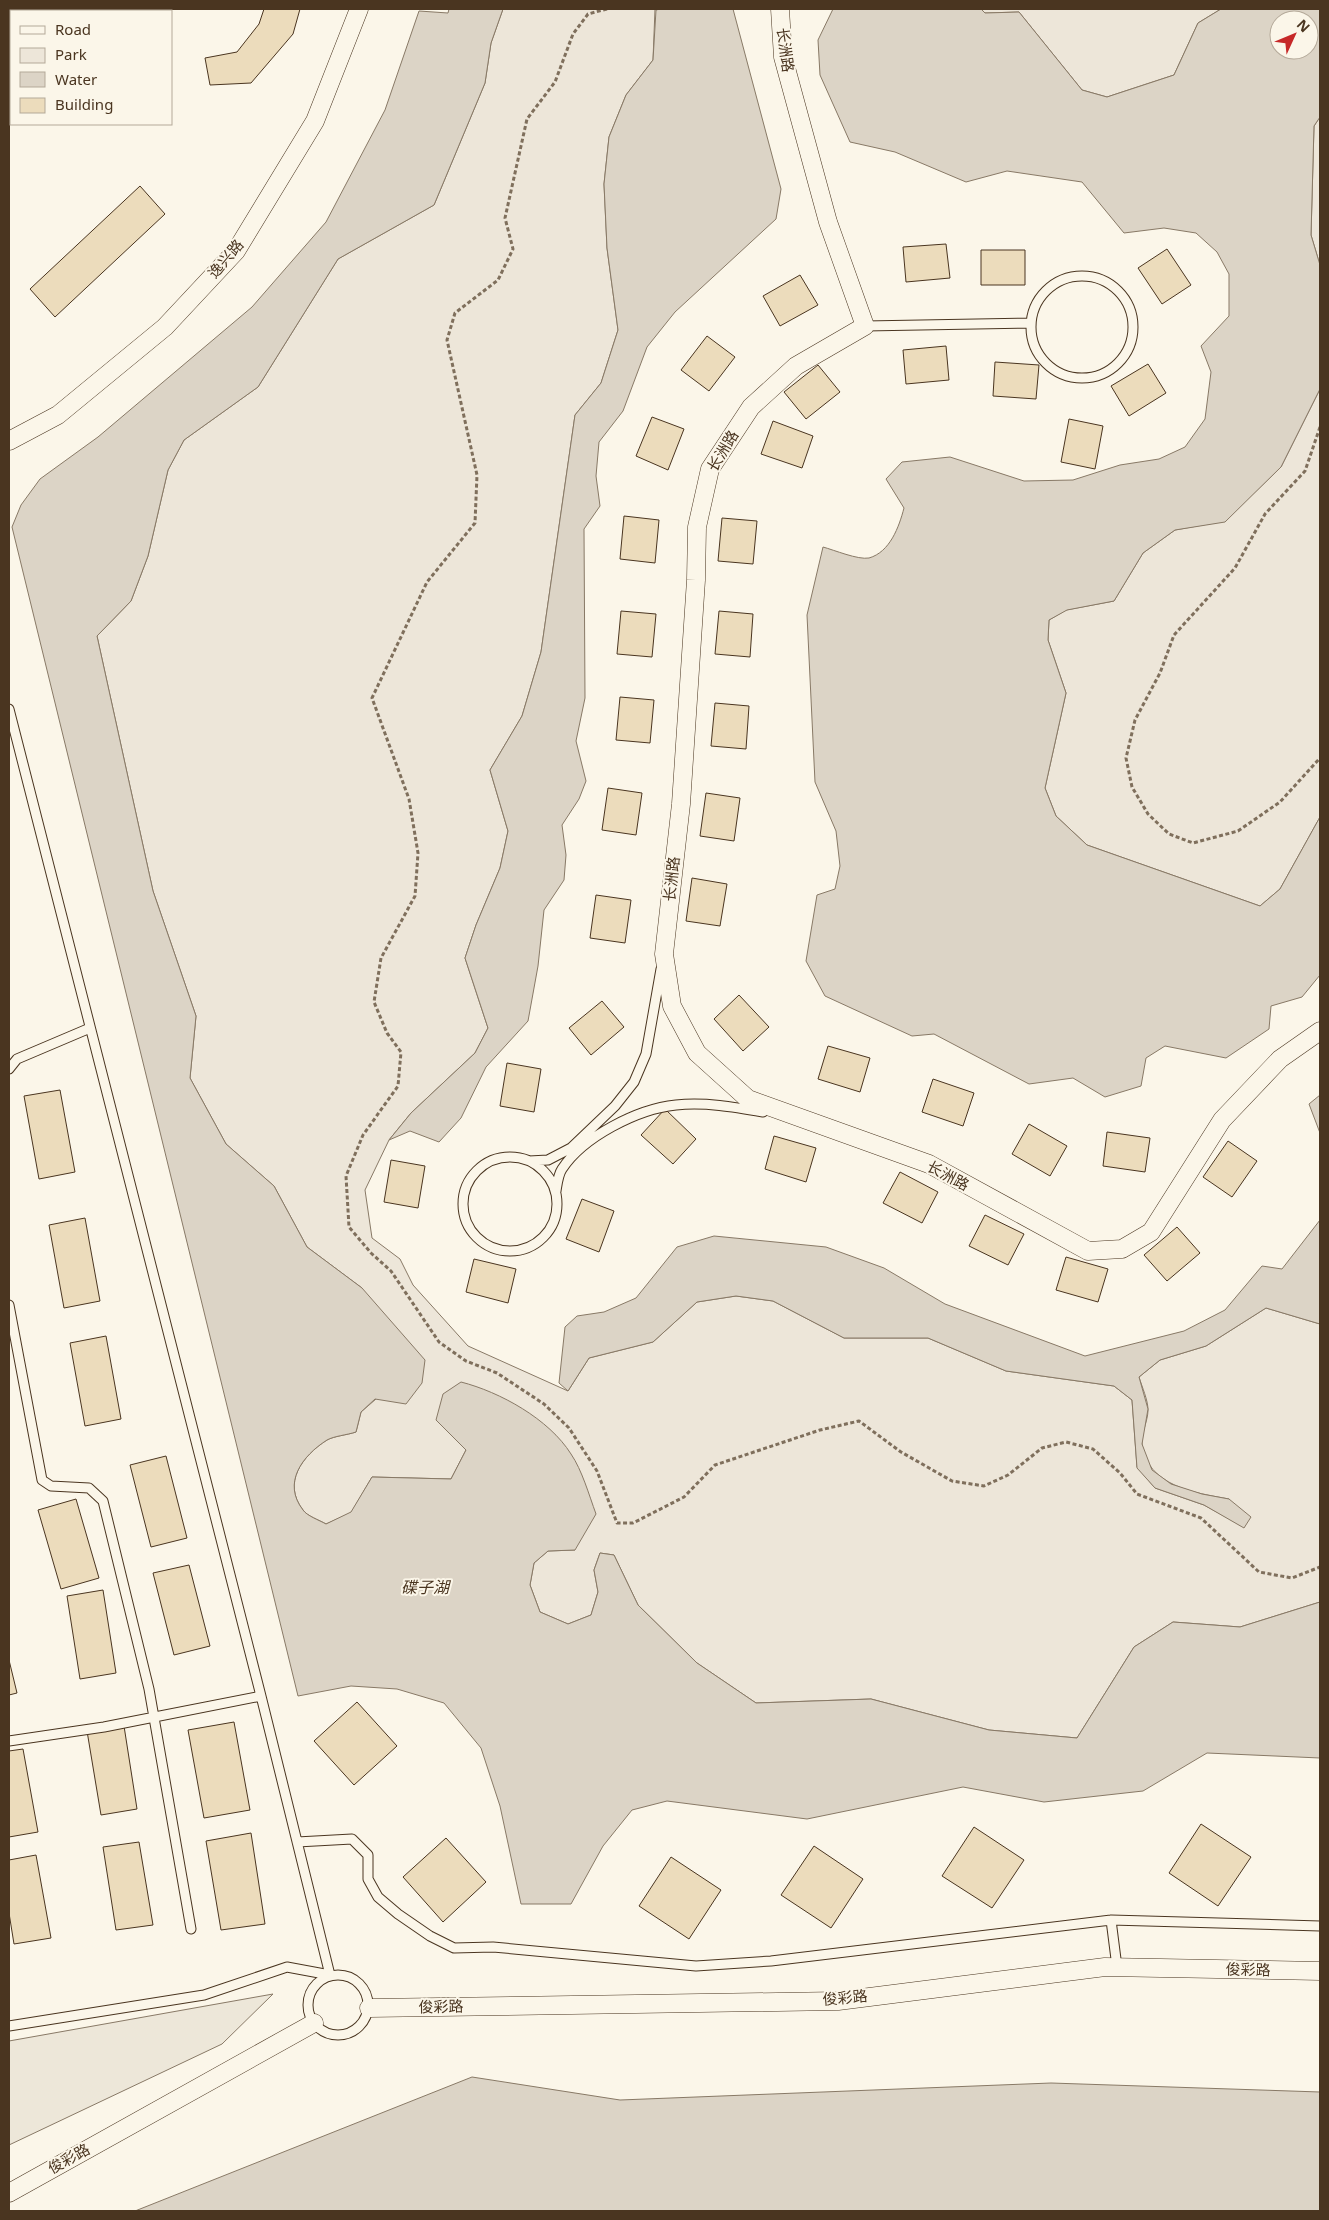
<svg xmlns="http://www.w3.org/2000/svg" width="1329" height="2220" font-family="'Noto Sans','Noto Sans SC',sans-serif">
  <rect width="100%" height="100%" fill="#fbf6e9"/>
  <path fill="#ede6d9" stroke="#887966" d="M503 9H655L653 60 626 95 609 137 604 184 607 248 618 330 601 383 575 415 541 652 522 716 490 770 508 831 500 868 476 925 465 958 488 1028 475 1053 411 1113 389 1140 365 1190 372 1238 400 1259 413 1285 468 1346 568 1391 589 1358 653 1342 697 1302 736 1296 773 1301 844 1338H928L1006 1371 1114 1386 1132 1400 1137 1467 1155 1488 1204 1505 1244 1527 1229 1499C1195 1493 1147 1486 1142 1444 1141 1433 1148 1421 1148 1410 1148 1400 1142 1387 1139 1377L1160 1360 1206 1346 1266 1308 1320 1324V1602L1240 1627 1173 1622 1134 1647 1077 1738 989 1730 871 1699 756 1703 697 1663 638 1605 614 1555 600 1553 594 1570 598 1592 591 1615 568 1624 540 1612 530 1585 534 1563 548 1551 575 1550 436 1420 466 1450 451 1479 372 1477 351 1513 326 1524C319 1520 307 1516 303 1510 282 1483 302 1456 327 1440 334 1436 347 1435 356 1432L361 1412 376 1399 362 1288 307 1247 274 1186 226 1144 190 1078 196 1016 153 891 97 636 131 601 148 556 168 470 184 440 258 387 338 259 434 205 485 83 491 43Z
    M981 9H1221L1198 23 1174 75 1107 97 1082 90 1019 12 985 13Z
    M1320 117V265L1311 235 1314 126Z
    M1320 389V817L1280 889 1260 906 1087 845 1056 816 1045 788 1066 693 1048 640 1049 620 1066 610 1114 601 1143 553 1175 530 1225 521 1281 467Z"/>
  <path fill="#ede7d9" stroke="#887966" d="M273 1994 222 2044 9 2145V2041Z"/>
  <path fill="#dcd4c6" stroke="#887966" fill-rule="evenodd" d="M449 9H503L491 43 485 83 434 205 338 259 258 387 184 440 168 470 148 556 131 601 97 636 153 891 196 1016 190 1078 226 1144 274 1186 307 1247 362 1288 425 1360 422 1383 406 1404 375 1399 361 1412 356 1432C347 1435 334 1436 327 1440 302 1456 282 1483 303 1510 307 1516 319 1520 326 1524L351 1512 372 1477 451 1479 466 1450 436 1420 443 1394 461 1382C500 1392 549 1419 571 1454 582 1470 589 1495 596 1514L575 1550 548 1551 534 1563 530 1585 540 1612 568 1624 591 1615 598 1592 594 1570 600 1553 614 1555 638 1605 697 1663 756 1703 871 1699 989 1730 1077 1738 1134 1647 1173 1622 1240 1627 1320 1602V1758L1207 1753 1143 1791 1044 1802 963 1787 807 1819 667 1801 632 1810 603 1846 571 1904H521L500 1806 481 1748 444 1703 397 1689 351 1686 298 1696 12 527 21 505 40 479 98 437 252 307 326 222 385 110 419 11 448 13Z
    M660 9H733L781 189 776 219 675 312 647 347 623 411 599 442 596 476 600 506 584 529 585 698 576 741 586 781 579 799 562 825 566 855 564 880 544 910 538 966 528 1021 486 1067 461 1118 439 1142 410 1131 389 1140 411 1113 475 1053 488 1028 465 958 476 925 500 868 508 831 490 770 522 716 541 652 575 415 601 383 618 330 607 248 604 184 609 137 626 95 653 60 656 10Z
    M833 9H981L985 13 1019 12 1082 90 1107 97 1174 75 1198 23 1221 9H1320V117L1314 126 1311 235 1320 265V389L1281 467 1225 522 1175 530 1143 553 1114 601 1067 610 1049 620 1048 640 1066 693 1045 788 1056 816 1087 845 1260 906 1280 889 1320 817V975L1302 997 1271 1006 1269 1029 1226 1058 1165 1046 1146 1058 1141 1086 1105 1097 1073 1078 1029 1084 934 1034 912 1036 825 996 806 961 817 895 835 889 840 866 836 831 815 782 807 615 823 547C834 550 858 560 869 558 890 552 899 527 904 508L886 479 902 462 950 457 1024 481 1073 480 1120 465 1159 459 1185 447 1205 419 1211 372 1201 346 1229 316V274L1217 252 1196 233 1164 228 1124 233 1082 182 1007 171 966 182 895 152 850 142 820 75 818 40ZM1279 20H1309V50H1279Z
    M1320 1095V1133L1309 1104Z
    M1320 1220V1324L1266 1308 1206 1346 1160 1360 1139 1377 1148 1409 1142 1444 1152 1470 1171 1484 1202 1494 1229 1499 1251 1517 1244 1528 1204 1505 1155 1488 1137 1468 1132 1400 1114 1386 1006 1371 928 1338H844L773 1301 736 1296 697 1302 653 1342 589 1358 568 1391 559 1383 565 1327 577 1316 604 1312 636 1298 677 1247 714 1236 826 1247 884 1268 945 1304 1085 1356 1184 1331 1225 1310 1262 1266 1282 1269Z
    M472 2077 620 2100 1051 2083 1320 2092V2211H135Z"/>
  <path fill="#ecdcbc" stroke="#4a3520" d="M264 9H300L293 34 251 83 210 85 205 58 237 52 259 24Z
    M140 186 165 214 55 317 30 289Z
    M946 244 950 278 906 282 903 247Z
    M1167 249 1191 285 1162 304 1138 268Z
    M981 250H1025V285H981Z
    M800 275 818 305 780 326 763 296Z
    M707 336 735 357 709 391 681 370Z
    M946 346 949 380 906 384 903 350Z
    M995 362 1039 365 1036 399 993 396Z
    M1148 364 1166 393 1129 416 1111 386Z
    M818 365 840 392 806 419 784 392Z
    M652 417 684 429 668 470 636 456Z
    M1069 419 1103 426 1095 469 1061 462Z
    M773 421 813 436 802 468 761 454Z
    M624 516 659 520 655 563 620 559Z
    M722 518 757 521 753 564 718 561Z
    M621 611 656 614 652 657 617 654Z
    M719 611 753 614 750 657 715 654Z
    M620 697 654 700 650 743 616 740Z
    M715 703 749 706 746 749 711 746Z
    M608 788 642 793 636 835 602 830Z
    M706 793 740 798 734 841 700 836Z
    M692 878 727 884 720 926 686 921Z
    M596 895 631 900 625 943 590 938Z
    M739 995 769 1027 743 1051 714 1019Z
    M602 1001 624 1027 591 1055 569 1028Z
    M828 1046 870 1058 860 1092 818 1079Z
    M507 1063 541 1069 534 1112 500 1106Z
    M933 1079 974 1093 963 1126 922 1112Z
    M60 1090 75 1172 39 1179 24 1096Z
    M665 1109 696 1139 673 1164 641 1135Z
    M1029 1124 1067 1146 1050 1176 1012 1154Z
    M1107 1132 1150 1138 1145 1172 1103 1166Z
    M774 1136 816 1148 806 1182 765 1169Z
    M1228 1141 1257 1161 1232 1197 1203 1177Z
    M391 1160 425 1166 418 1208 384 1202Z
    M900 1172 938 1192 922 1223 883 1203Z
    M582 1199 614 1211 599 1252 566 1239Z
    M985 1215 1024 1234 1008 1265 969 1246Z
    M85 1218 100 1301 64 1308 49 1225Z
    M1177 1227 1200 1253 1167 1281 1144 1255Z
    M1066 1257 1108 1269 1098 1302 1056 1290Z
    M474 1259 516 1269 508 1303 466 1292Z
    M106 1336 121 1419 85 1426 70 1343Z
    M166 1456 187 1538 151 1547 130 1465Z
    M76 1499 99 1578 61 1589 38 1510Z
    M189 1565 210 1646 174 1655 153 1573Z
    M103 1590 116 1673 80 1679 67 1596Z
    M9 1660 17 1693 9 1695Z
    M357 1702 397 1746 354 1785 314 1741Z
    M234 1722 250 1810 204 1818 188 1730Z
    M124 1726 137 1809 101 1815 87 1731Z
    M23 1749 38 1832 9 1837V1751Z
    M1201 1824 1251 1857 1218 1906 1169 1873Z
    M974 1827 1024 1860 992 1908 942 1876Z
    M251 1833 265 1924 221 1930 206 1841Z
    M446 1838 486 1882 443 1922 403 1877Z
    M139 1842 153 1925 116 1930 103 1847Z
    M814 1846 863 1879 831 1928 781 1895Z
    M36 1855 51 1938 14 1944 9 1913V1860Z
    M671 1857 721 1890 689 1939 639 1906Z"/>
  <g fill="none" stroke-linecap="round" stroke-linejoin="round">
    <defs>
      <path id="lane" d="M1031 327a51 51 0 1 1 102 0a51 51 0 1 1-102 0Z
        M865 326 1031 323
        M9 709 261 1696 330 1975 287 1967 204 1995 9 2026
        M9 1069 17 1059 90 1028
        M463 1204a47 47 0 1 1 94 0a47 47 0 1 1-94 0Z
        M529 1161 548 1160 571 1148 615 1106 634 1082 646 1054 661 969
        M556 1191C557 1185 558 1175 562 1169 583 1137 637 1109 676 1105 705 1102 734 1107 763 1112
        M9 1305 42 1480 51 1486 89 1488 103 1501 149 1689 191 1929
        M9 1741 104 1727 261 1696
        M297 1842 352 1839 368 1855V1879L378 1897 398 1914 430 1936 454 1948 493 1947 696 1966 771 1961 1111 1920 1320 1926
        M1111 1920 1117 1967
        M308 2005a30 30 0 1 1 60 0a30 30 0 1 1-60 0Z"/>
      <path id="street" d="M780 9 783 57 828 222 865 326 796 366 751 407 710 469 697 527 696 580 681 804 664 954 672 1006 697 1053 748 1099 929 1164 1088 1251 1122 1249 1151 1232 1222 1120 1280 1059 1320 1031
        M57 11 58 9
        M9 89 11 86
        M9 441 58 415 165 327 236 251 315 121 359 9
        M369 2008 838 2001 1105 1967 1320 1971
        M9 2193 314 2023"/>
    </defs>
    <use href="#lane" stroke="#4a3520" stroke-width="11"/>
    <use href="#street" stroke="#4a3520" stroke-width="19"/>
    <path stroke="#7f6f5c" stroke-width="3" stroke-dasharray="4 2.5" stroke-linecap="butt" d="M607 9 588 14 573 34 555 82 527 119 505 218 513 249 498 280 455 313 447 340 477 475 475 523 427 582 372 698 409 799 418 853 415 896 381 958 374 1002 387 1033 401 1052 398 1086 363 1135 346 1176 349 1227 371 1253 391 1271 439 1342 466 1361 497 1373 544 1404 569 1428 597 1471 617 1523H633L684 1497 715 1465 820 1430 859 1421 901 1452 952 1481 984 1486 1008 1475 1042 1448 1066 1442 1093 1449 1120 1473 1137 1494 1201 1518 1259 1572 1292 1578 1320 1567
      M1320 427 1305 471 1265 514 1235 568 1174 635 1160 673 1135 720 1126 758 1132 787 1148 814 1169 834 1193 843 1238 831 1280 802 1320 758"/>
    <use href="#lane" stroke="#fbf6e9" stroke-width="9"/>
    <use href="#street" stroke="#fbf6e9" stroke-width="18"/>
  </g>
  <g text-anchor="middle" stroke-width="4" stroke-linejoin="round" paint-order="stroke">
    <g font-size="15" fill="#4a3520" stroke="#fbf6e9">
      <text transform="translate(785 50) rotate(82)" y="5">长洲路</text>
      <text transform="translate(226 259) rotate(-50)" y="5">逸兴路</text>
      <text transform="translate(723 451) rotate(-59)" y="5">长洲路</text>
      <text transform="translate(672 879) rotate(-84)" y="5">长洲路</text>
      <text transform="translate(948 1176) rotate(28)" y="5">长洲路</text>
      <text transform="translate(1248 1970) rotate(1)" y="5">俊彩路</text>
      <text transform="translate(845 1998) rotate(-5)" y="5">俊彩路</text>
      <text transform="translate(441 2007) rotate(-1)" y="5">俊彩路</text>
      <text transform="translate(69 2159) rotate(-29)" y="5">俊彩路</text>
    </g>
    <g font-size="16" font-style="italic" fill="#4a3520" stroke="#fbf6e9">
      <text x="425" y="1593">碟子湖</text>
    </g>
  </g>
  <rect width="1329" height="2220" fill="none" stroke="#4a3520" stroke-width="20"/>
  <rect x="10" y="10" width="162" height="115" fill="#fbf6e9" stroke="#b4a999"/>
  <rect x="20" y="26" width="25" height="8" fill="#fbf6e9" stroke="#b4a999"/>
  <text x="55" y="35" font-size="15" fill="#4a3520">Road</text>
  <rect x="20" y="48" width="25" height="15" fill="#ede6d9" stroke="#b4a999"/>
  <text x="55" y="60" font-size="15" fill="#4a3520">Park</text>
  <rect x="20" y="72" width="25" height="15" fill="#dcd4c6" stroke="#b4a999"/>
  <text x="55" y="85" font-size="15" fill="#4a3520">Water</text>
  <rect x="20" y="98" width="25" height="15" fill="#ecdcbc" stroke="#b4a999"/>
  <text x="55" y="110" font-size="15" fill="#4a3520">Building</text>
  <g transform="translate(1294 35) rotate(46)"><circle r="24" fill="#fbf6e9" stroke="#b4a999"/>
  <path d="M0-4L9 19L0 12L-9 19Z" fill="#c62828"/>
  <text y="-8" font-size="14" font-weight="bold" text-anchor="middle" fill="#4a3520">N</text>
  </g>
</svg>
